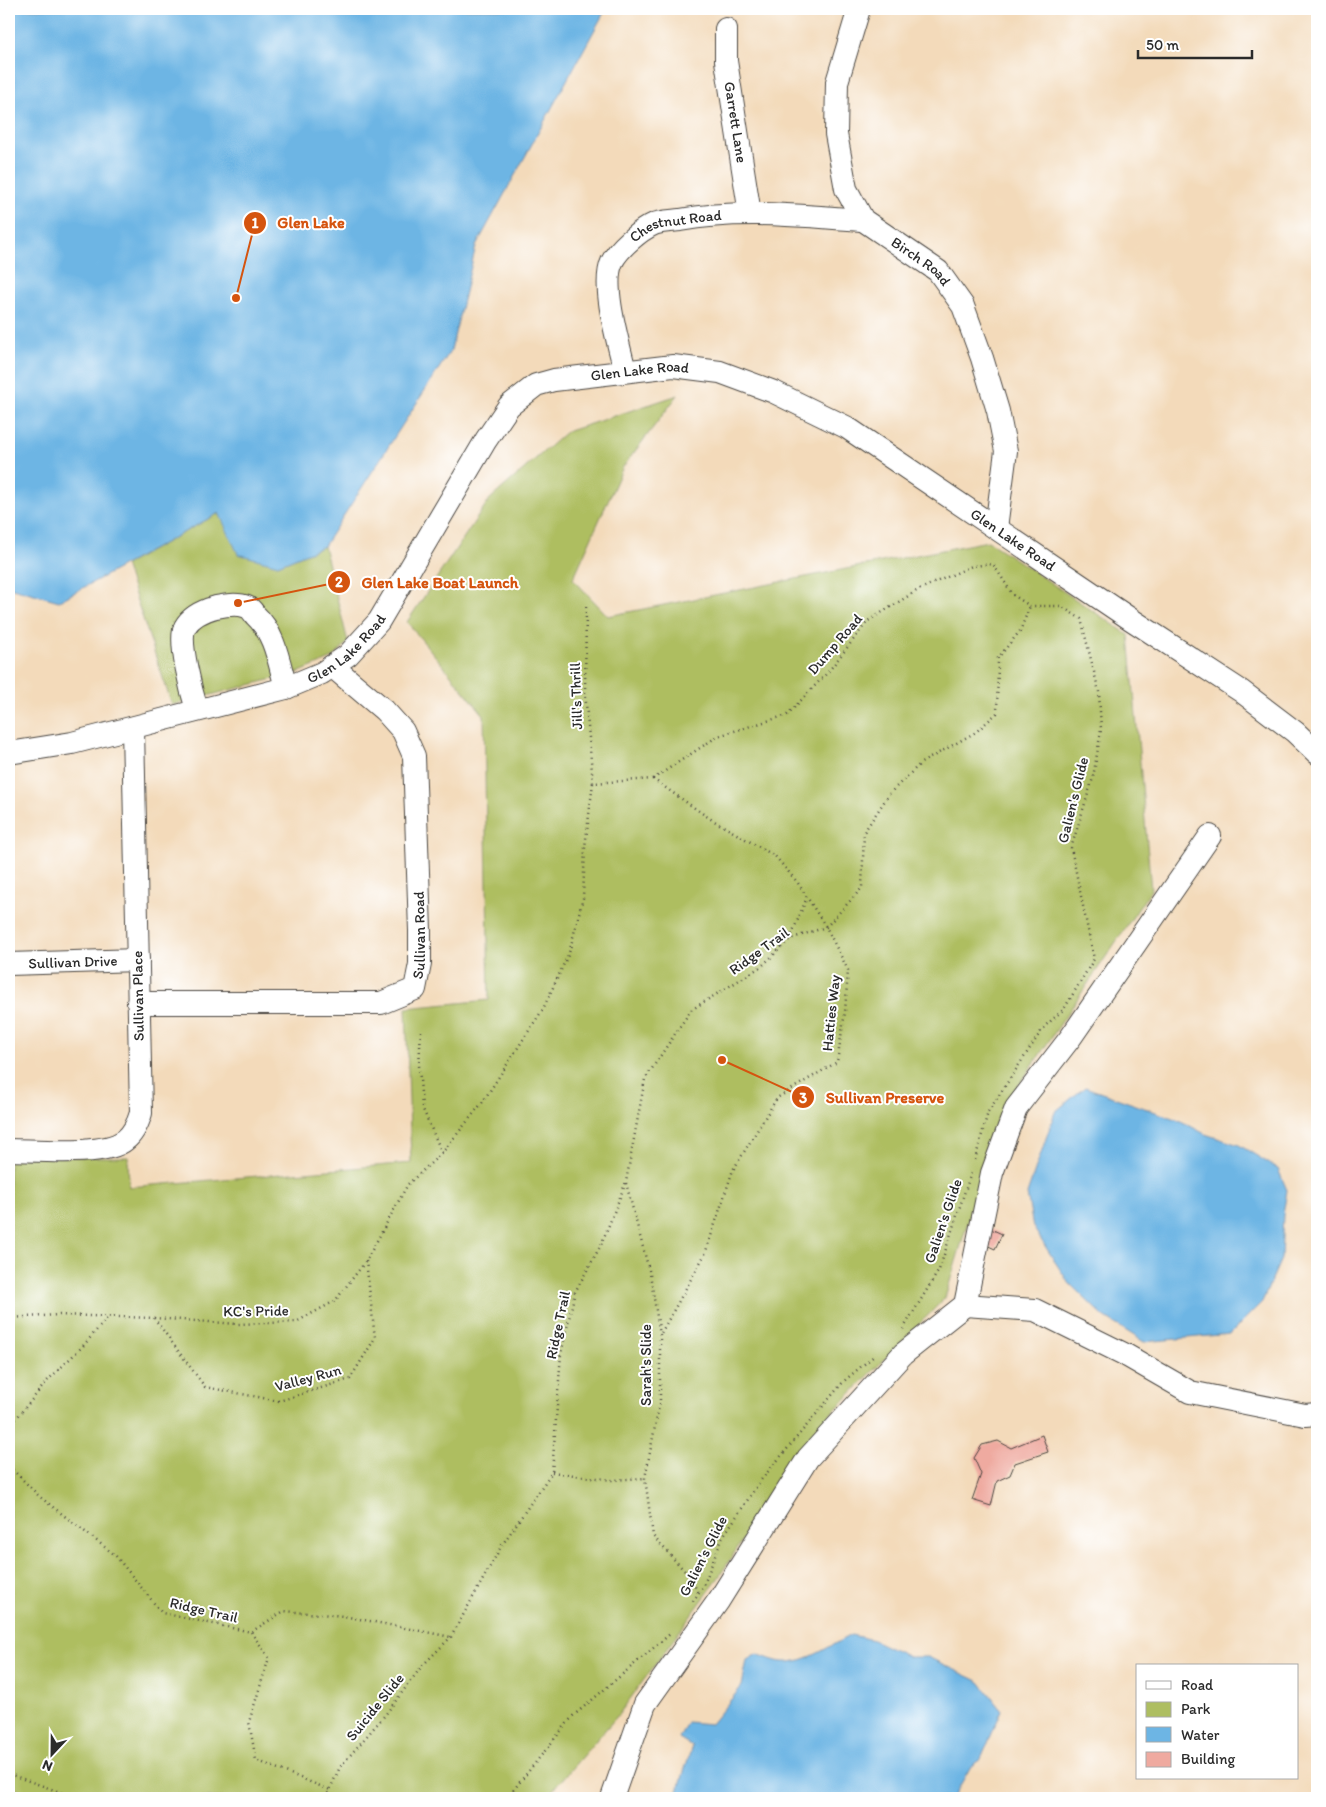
<svg xmlns="http://www.w3.org/2000/svg" width="1326" height="1807" font-family="Itim,sans-serif">
  <rect width="100%" height="100%" fill="#fff"/>
  <filter id="ink" filterUnits="userSpaceOnUse"><feTurbulence type="fractalNoise" baseFrequency=".02" numOctaves="2"/><feDisplacementMap in="SourceGraphic" scale="10" xChannelSelector="R" yChannelSelector="G"/><feConvolveMatrix kernelMatrix="1 2 1 2 8 2 1 2 1" color-interpolation-filters="sRGB"/></filter>
  <filter id="wash" filterUnits="userSpaceOnUse"><feTurbulence type="fractalNoise" baseFrequency=".0096" numOctaves="4" result="noise"/><feDisplacementMap in="SourceGraphic" scale="20" xChannelSelector="R" yChannelSelector="G"/><feGaussianBlur stdDeviation="1.12" result="paint"/><feColorMatrix in="noise" values="0 0 0 0 0 0 0 0 0 0 0 0 0 0 0 0 0 1.4 0 .05"/><feComposite in="paint" operator="in"/></filter>
  <g filter="url(#wash)">
    <rect width="100%" height="100%" fill="#f3daba"/>
    <path fill="#aebe61" stroke="#6c7446" d="M678 395 623 467 573 579 608 616 988 541 1129 635 1151 890 1001 1112 945 1298 810 1435 715 1583 619 1714 546 1798H44L9 1787V1157H128L129 1187 411 1163 406 1008 489 1000 484 715 407 622 489 500 566 432Z
      M219 513 278 565 324 546 348 642 333 658 300 672 172 705 125 565Z"/>
    <path fill="#6db5e4" stroke="#4c7088" d="M9 9H606L476 246 451 350 324 546 278 565 238 554 219 513 59 601 9 587Z
      M1085 1087 1181 1121 1205 1134 1239 1145 1278 1169 1287 1190 1283 1215 1281 1259 1262 1302 1230 1334 1144 1342 1104 1317 1068 1282 1033 1227 1027 1194 1055 1112Z
      M851 1635 873 1640 909 1657H928L980 1682 1002 1710 981 1759 971 1766 953 1798H676L692 1746 679 1738 687 1722 711 1724 742 1686 747 1660 757 1654C765 1657 776 1662 784 1662 808 1663 830 1645 851 1635Z"/>
    <g id="blocks">
      <path fill="#efaaa0" d="M991 1229 1002 1234 995 1249 984 1244Z
        M1042 1435 1048 1452 1015 1463 1010 1475 997 1481 991 1506 972 1500 981 1474 974 1458 982 1445 998 1441 1011 1448Z"/>
    </g>
  </g>
  <g filter="url(#ink)">
    <use href="#blocks" fill-opacity="0" stroke="#494540" stroke-width="1"/>
    <g fill="none" stroke-linecap="round" stroke-linejoin="round">
      <defs>
        <g id="minor">
          <path id="s1" d="M859 9 837 82 836 134 846 189 863 220 938 271 963 306 982 358 998 411 1006 451 996 528"/>
          <path id="s2" d="M726 29V61L750 214"/>
          <path id="s3" d="M625 371C619 345 601 286 612 262 618 249 640 230 654 224 661 221 672 221 680 220 740 209 802 216 863 220"/>
          <path d="M197 710C192 694 178 641 185 627 191 616 205 610 216 607 225 605 238 603 247 607 250 608 253 612 255 615 275 633 279 663 286 688"/>
          <path id="s4" d="M9 753 72 743 286 688 322 673 348 655 379 621 486 440 509 406 536 385 554 380 673 366 720 372 774 392 846 427 1129 618 1241 691 1295 732 1317 753"/>
          <path id="s5" d="M9 964 138 960"/>
          <path id="s6" d="M138 1003H381L415 989 420 964V931L414 756 403 731 384 710 332 666"/>
          <path d="M9 1150C35 1150 105 1157 125 1140 133 1134 138 1123 141 1113L133 728"/>
          <path d="M965 1305 1035 1310 1124 1354 1190 1392 1305 1415 1317 1414"/>
          <path d="M612 1798 645 1704 719 1600 808 1458 903 1354 965 1305 992 1173 1016 1108 1071 1037 1210 836"/>
        </g>
      </defs>
      <use href="#minor" stroke="#494540" stroke-width="24"/>
      <path stroke="#494540" stroke-width="2.5" stroke-dasharray="1 4" stroke-linecap="butt" d="M586 607 585 692 593 783
        M653 779 709 818 775 856 798 883 826 927 848 970 845 1012 837 1062 777 1098 733 1170 705 1254 660 1335
        M653 779 718 736 787 715 828 672 868 621 918 590 972 566 993 564 1013 595 1030 606
        M790 939 807 897
        M421 1031 419 1065 422 1107 442 1153
        M975 1160 988 1112 1044 1027 1064 1009 1094 959 1071 848 1093 778 1101 730 1099 692 1081 619 1061 606H1030
        M626 1183 650 1274 660 1335V1401L645 1478 653 1536 691 1578 698 1593
        M9 1318 59 1315 154 1318 238 1324 296 1322 335 1301 366 1261 408 1184 442 1153 482 1103 543 1009 569 953 583 898 585 847 593 783 653 779
        M154 1318 205 1387 279 1401 350 1379 375 1338 366 1261
        M903 1329 939 1270 971 1173
        M9 1427 49 1379 83 1346 108 1317
        M9 1466 40 1497 115 1555 162 1613 251 1632 284 1611 344 1616 451 1637
        M552 1472 612 1480 645 1478
        M693 1601 703 1587 722 1538 761 1480 844 1381 875 1355
        M251 1632 269 1658 249 1722 256 1760 330 1790
        M9 1774 77 1798
        M326 1798 340 1767 385 1715 422 1666 451 1637 502 1545 552 1472 561 1354 575 1292 601 1245 626 1182 645 1079 691 1010 762 966 790 939 826 927 862 888 864 832 890 793 921 763 976 732 997 713 998 658 1020 631 1030 606
        M507 1798 573 1716 670 1634"/>
      <use href="#minor" stroke="#fff" stroke-width="22"/>
    </g>
  </g>
  <g text-anchor="middle" stroke-width="4" stroke-linejoin="round" paint-order="stroke">
    <g font-size="15" fill="#2b2b2b" stroke="#fff">
      <text dy="5" stroke="none"><textPath href="#s2" startOffset="94">Garrett Lane</textPath></text>
      <text dy="5" stroke="none"><textPath href="#s3" startOffset="189">Chestnut Road</textPath></text>
      <text dy="5" stroke="none"><textPath href="#s1" startOffset="291">Birch Road</textPath></text>
      <text dy="5" stroke="none"><textPath href="#s4" startOffset="792">Glen Lake Road</textPath></text>
      <text dy="5" stroke="none"><textPath href="#s4" startOffset="1212">Glen Lake Road</textPath></text>
      <text transform="translate(835 644) rotate(-49)" y="5">Dump Road</text>
      <text dy="5" stroke="none"><textPath href="#s4" startOffset="358">Glen Lake Road</textPath></text>
      <text transform="translate(576 696) rotate(-92)" y="5">Jill's Thrill</text>
      <text transform="translate(1073 800) rotate(-76)" y="5">Galien's Glide</text>
      <text dy="5" stroke="none"><textPath href="#s6" startOffset="334">Sullivan Road</textPath></text>
      <text transform="translate(759 951) rotate(-36)" y="5">Ridge Trail</text>
      <text dy="5" stroke="none"><textPath href="#s5" startOffset="64">Sullivan Drive</textPath></text>
      <text transform="translate(138 996) rotate(-91)" y="5">Sullivan Place</text>
      <text transform="translate(831 1013) rotate(-84)" y="5">Hatties Way</text>
      <text transform="translate(943 1221) rotate(-71)" y="5">Galien's Glide</text>
      <text transform="translate(256 1311) rotate(-1)" y="5">KC's Pride</text>
      <text transform="translate(558 1325) rotate(-78)" y="5">Ridge Trail</text>
      <text transform="translate(646 1365) rotate(-90)" y="5">Sarah's Slide</text>
      <text transform="translate(308 1378) rotate(-15)" y="5">Valley Run</text>
      <text transform="translate(703 1556) rotate(-63)" y="5">Galien's Glide</text>
      <text transform="translate(204 1610) rotate(13)" y="5">Ridge Trail</text>
      <text transform="translate(375 1707) rotate(-51)" y="5">Suicide Slide</text>
    </g>
  </g>
  <path fill="none" stroke="#d5540f" stroke-width="2" d="M236 298L255 223M238 603L339 582M722 1060L803 1097"/>
  <g fill="#d5540f" stroke="#fff" stroke-width="2">
    <circle cx="236" cy="298" r="5"/>
    <circle cx="238" cy="603" r="5"/>
    <circle cx="722" cy="1060" r="5"/>
    <circle cx="255" cy="223" r="12"/>
    <circle cx="339" cy="582" r="12"/>
    <circle cx="803" cy="1097" r="12"/>
  </g>
  <g font-size="15" text-anchor="middle" font-weight="bold" fill="#fff">
    <text x="255" y="228">1</text>
    <text x="339" y="587">2</text>
    <text x="803" y="1103">3</text>
  </g>
  <g font-size="16" text-anchor="middle" font-weight="bold" fill="#d5540f" stroke="#fff" stroke-width="4" stroke-linejoin="round" paint-order="stroke">
    <text x="311" y="228">Glen Lake</text>
    <text x="440" y="588">Glen Lake Boat Launch</text>
    <text x="885" y="1103">Sullivan Preserve</text>
  </g>
  <rect width="1326" height="1807" fill="none" stroke="#fff" stroke-width="30"/>
  <rect x="1136" y="1664" width="162" height="115" fill="#ffffff" stroke="#aaaaaa"/>
  <rect x="1146" y="1681" width="25" height="8" fill="#ffffff" stroke="#aaaaaa"/>
  <text x="1181" y="1690" font-size="15" fill="#2b2b2b">Road</text>
  <rect x="1146" y="1702" width="25" height="15" fill="#aebe61" stroke="#aaaaaa"/>
  <text x="1181" y="1714" font-size="15" fill="#2b2b2b">Park</text>
  <rect x="1146" y="1727" width="25" height="15" fill="#6db5e4" stroke="#aaaaaa"/>
  <text x="1181" y="1740" font-size="15" fill="#2b2b2b">Water</text>
  <rect x="1146" y="1752" width="25" height="15" fill="#efaaa0" stroke="#aaaaaa"/>
  <text x="1181" y="1764" font-size="15" fill="#2b2b2b">Building</text>
  <g transform="translate(52 1754) rotate(202)" stroke="#ffffff" stroke-width="4" paint-order="stroke">
  <path d="M0-4L9 19L0 12L-9 19Z" fill="#2b2b2b"/>
  <text y="-8" font-size="14" font-weight="bold" text-anchor="middle" fill="#2b2b2b">N</text>
  </g>
  <path d="M1138 50v8h114v-8" fill="none" stroke="#2b2b2b" stroke-width="2.5"/>
  <text x="1146" y="50" font-size="15" fill="#2b2b2b" stroke="#ffffff" stroke-width="4" paint-order="stroke">50 m</text>
</svg>
